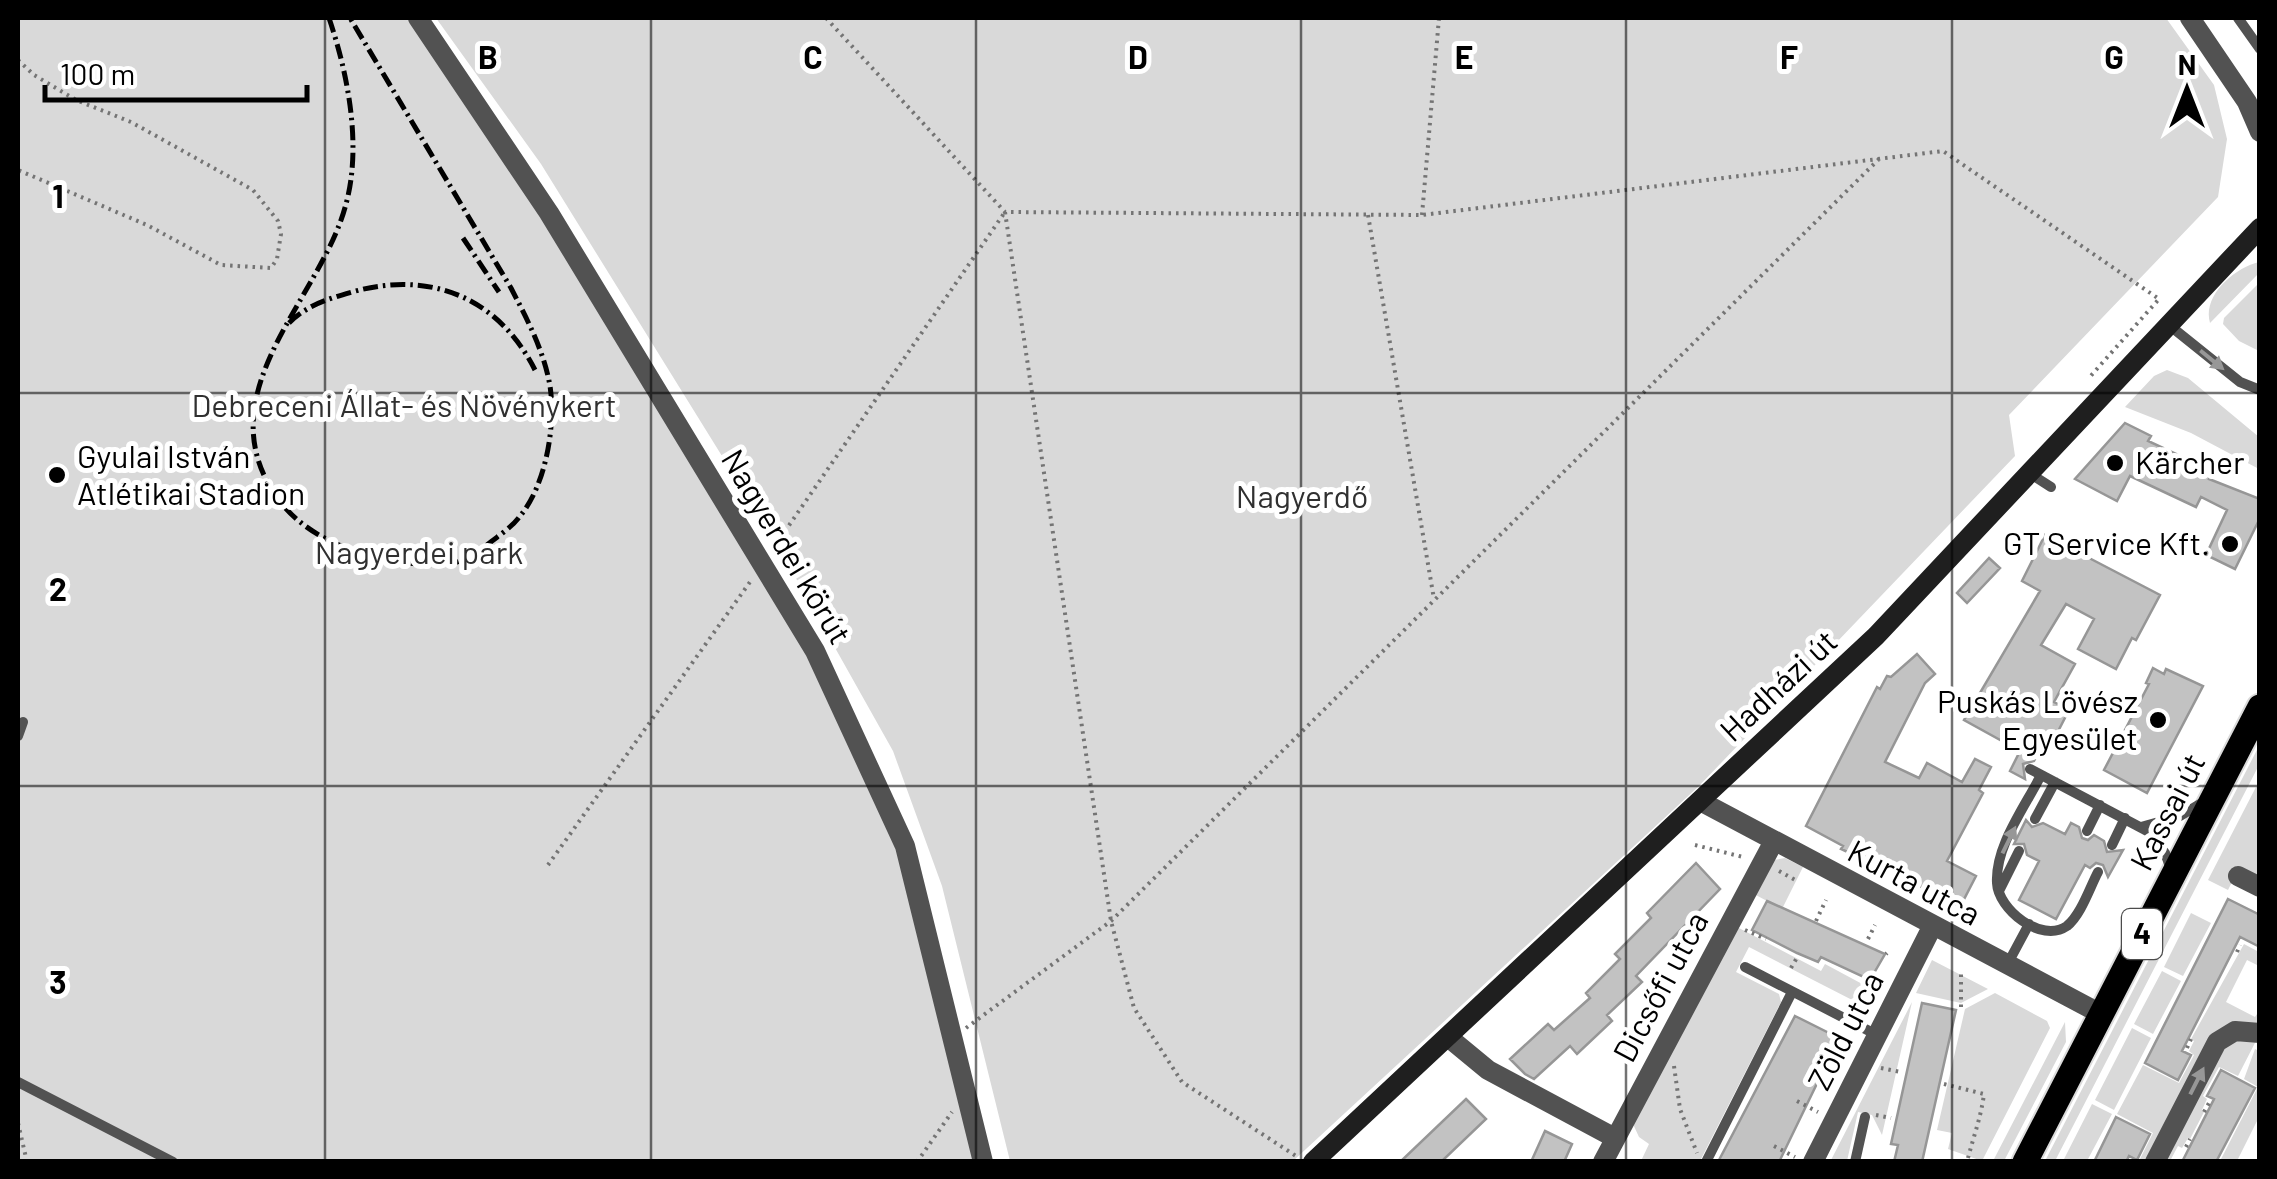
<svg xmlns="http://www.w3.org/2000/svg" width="2277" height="1179" font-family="Barlow,sans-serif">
  <rect width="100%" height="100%" fill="#fff"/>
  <path fill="#d9d9d9" d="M18 18H418L815 651 905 846 983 1161H18Z
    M436 18H2166L2214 85 2227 139 2218 197 2009 415 2015 456 1699 786 1293 1161H1010L942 886 893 751 779 548 541 164Z
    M2259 262V273L2210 323C2202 296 2234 268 2259 262Z
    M2259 283V351L2239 341 2223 324 2224 318Z
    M2167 370 2188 378 2259 437V469L2191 433 2125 407 2154 376Z
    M2259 746V765L2055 1161H2045Z
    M2256 787 2259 788V881L2238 870 2228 890 2208 880Z
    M1785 858 1803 867 1782 909 1754 894 1774 860Z
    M2191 913 2211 923 2183 976 2164 967Z
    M1737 927 1821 971 1825 964 1879 993 1866 1017 1855 1015 1860 1004 1749 947 1736 972 1779 994 1781 1002 1700 1161H1641L1649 1144 1639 1137 1633 1124Z
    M2244 944 2259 952V966L2247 960 2226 1002 2255 1017 2259 1011V1025H2232L2148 1161H2139L2153 1133 2117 1114 2143 1065 2179 1083 2194 1055 2189 1051 2194 1041 2191 1039Z
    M1932 960 1988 989 1961 1003 1916 993Z
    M2162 971 2181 981 2153 1034 2134 1024Z
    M1995 993 2047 1021 2050 1028 1982 1161 1948 1149 1952 1133 1937 1130 1965 1009Z
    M1912 1002 1882 1135 1872 1115 1858 1112 1847 1161 1830 1162Z
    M2065 1022 2066 1042 2004 1161H1993Z
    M2132 1028 2151 1038 2114 1110 2095 1100Z
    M2257 1039 2238 1076 2219 1067 2203 1096 2207 1099 2202 1110 2204 1112 2190 1139 2188 1138 2182 1148 2178 1146 2170 1161 2163 1162 2229 1040Z
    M2255 1049 2259 1051V1117L2237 1161H2220L2258 1087 2244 1079Z
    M2092 1104 2112 1114 2087 1161H2063Z"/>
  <path fill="#c2c2c2" stroke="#969696" stroke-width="2.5" d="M2125 423 2151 436 2148 441 2213 471 2209 479 2260 499V518L2235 569 2206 555 2227 510 2201 497 2196 507 2130 476 2117 501 2075 479Z
    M2045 535 2160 595 2136 640 2132 638 2116 669 2078 649 2094 619 2066 604 2041 645 2075 664 2054 702 2069 710 2050 747 2043 744 2034 761 2023 764 2025 779 2010 771 2020 751 1964 720 2040 591 2022 581Z
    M1989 558 2000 568 1967 603 1957 593Z
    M1917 654 1935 674 1925 683 1885 762 1919 778 1927 763 1962 782 1975 759 1991 767 1979 790 1983 793 1947 861 1976 876 1960 907 1855 853 1854 855 1841 849 1843 846 1806 826 1877 687 1880 689 1887 676 1891 677Z
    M2153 668 2164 674 2166 669 2203 686 2147 793 2104 770 2149 684 2146 683Z
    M2026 820 2032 827 2043 823 2065 834 2071 823 2079 827 2082 838 2088 840 2094 835 2104 841 2107 852 2123 850 2108 877 2103 865 2096 863 2090 868 2085 865 2056 919 2019 900 2039 861 2027 855 2024 844H2014Z
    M1696 863 1720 889 1636 976 1642 982 1607 1015 1612 1021 1577 1054 1570 1046 1534 1079 1525 1074 1510 1059 1548 1024 1554 1030 1590 998 1586 993 1620 959 1615 954 1651 918 1647 913Z
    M2228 899 2260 915V947L2240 937 2182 1051 2191 1055 2178 1080 2145 1063Z
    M1767 901 1885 954 1870 980 1821 957 1818 962 1797 953 1752 930Z
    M1922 1003 1956 1010 1922 1162H1894L1898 1145 1891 1144Z
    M1795 1016 1839 1038 1779 1162H1718Z
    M2221 1070 2255 1088 2216 1162H2182L2214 1099 2207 1096Z
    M1466 1099 1486 1119 1441 1162H1400Z
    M2116 1117 2150 1134 2137 1160 2129 1156 2126 1162H2094Z
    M1545 1131 1572 1144 1564 1162H1531Z"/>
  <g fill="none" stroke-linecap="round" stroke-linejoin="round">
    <defs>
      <path id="primary" d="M2025 1162 2260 707"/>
    </defs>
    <use href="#primary" stroke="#dbdbdb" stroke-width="29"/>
    <path stroke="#747474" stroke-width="4" stroke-dasharray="2.5 5" stroke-linecap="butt" d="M826 18 1005 212 1422 215 1943 151 2159 299 2088 379
      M18 60 34 75 76 100 131 122 253 190 278 221 281 234 277 259 271 268 221 265 147 225 18 170
      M1005 212 1111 921 1134 1008 1182 1082 1296 1156
      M1368 215 1434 599
      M1422 215 1439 18
      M772 550 1005 212
      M1695 845 1743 857
      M548 865 750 582
      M1779 871 1797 881
      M1816 921 1826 900
      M1745 930 1766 939
      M1868 939 1875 925
      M2237 952 2240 945
      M1886 954 1887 953
      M1791 968 1798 956
      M1961 1007V971
      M966 1028 1111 921 1881 157
      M1633 1038 1646 1047
      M2187 1048 2191 1039
      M1819 1057 1841 1067
      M1674 1066 1680 1109 1697 1153
      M1881 1068 1901 1072
      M1944 1084 1984 1094C1981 1117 1974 1135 1968 1158
      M1797 1101 1818 1112
      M2204 1112 2209 1103
      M1876 1115 1891 1118
      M18 1123 27 1162
      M1774 1146 1795 1157
      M2186 1147 2190 1139
      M917 1162 952 1112"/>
    <path stroke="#525252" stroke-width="10" d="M2238 18 2260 49
      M2169 325 2240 382 2260 390
      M2029 473 2051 487
      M18 736 23 722
      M2030 769 2151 833 2165 853 2171 869
      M2041 775C2025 807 1995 846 1997 883 1998 909 2041 944 2067 926 2081 915 2090 887 2098 872
      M2035 819 2055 782
      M2141 827 2180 816 2205 801
      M2087 831 2100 805
      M2112 845 2125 818
      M1999 891 2019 851
      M2007 965 2029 924
      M1745 967 1877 1035
      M18 1082 173 1162
      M1706 1162 1792 992
      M1855 1162 1865 1117"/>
    <path stroke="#525252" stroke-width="20" d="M418 18 549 213 815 651 905 846 983 1162
      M2190 18 2247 102 2260 132
      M1700 801 2101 1014
      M2238 876 2260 887
      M1448 1037 1488 1070 1615 1138
      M1603 1162 1774 841
      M1813 1162 1932 927
      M2155 1162 2217 1042 2235 1031 2260 1033"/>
    <path stroke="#1f1f1f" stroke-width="20" d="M1313 1162 1876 636 2260 228"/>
    <use href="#primary" stroke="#000" stroke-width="25"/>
    <path stroke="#000" stroke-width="5" stroke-dasharray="15 5 2.5 5" stroke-linecap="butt" d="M329 18C348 74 362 146 346 204 322 297 209 388 272 490 296 530 341 550 385 559 407 563 430 567 452 563 467 561 480 550 492 541 501 534 513 526 520 516 546 485 556 425 550 386 544 351 527 319 511 288L350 18
      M463 238 499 292
      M289 323C307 305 328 299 352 292 430 270 498 297 535 370"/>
  </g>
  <defs><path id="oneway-solid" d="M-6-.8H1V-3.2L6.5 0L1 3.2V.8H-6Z" transform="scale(2.5)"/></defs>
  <g fill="#979797">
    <use href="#oneway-solid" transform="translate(2212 360) rotate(39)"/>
    <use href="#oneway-solid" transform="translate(2009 840) rotate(-64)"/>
    <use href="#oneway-solid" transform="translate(2197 1081) rotate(-63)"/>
  </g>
  <path fill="none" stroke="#000" stroke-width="2.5" stroke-opacity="0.55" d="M325 18V1162M651 18V1162M976 18V1162M1301 18V1162M1626 18V1162M1952 18V1162M18 393H2260M18 786H2260"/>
  <g fill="#000" stroke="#fff" stroke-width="4">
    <circle cx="2115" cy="463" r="10"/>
    <circle cx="57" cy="475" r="10"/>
    <circle cx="2230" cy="544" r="10"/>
    <circle cx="2158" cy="720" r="10"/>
  </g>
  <g text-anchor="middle" stroke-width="10" stroke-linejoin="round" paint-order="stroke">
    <rect fill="#fff" stroke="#4c4c4c" stroke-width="2.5" x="2122" y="909" width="40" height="50" rx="8"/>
    <g font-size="30" font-weight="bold" fill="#000">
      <text x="2142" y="944">4</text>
    </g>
    <g font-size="32" fill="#303030" stroke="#fff">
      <text x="404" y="417">Debreceni Állat- és Növénykert</text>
      <text x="1302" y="508">Nagyerdő</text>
      <text x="419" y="564">Nagyerdei park</text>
    </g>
    <g font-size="32" fill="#000" stroke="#fff" text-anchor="start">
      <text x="77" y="468">Gyulai István<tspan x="77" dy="37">Atlétikai Stadion</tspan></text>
      <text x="2135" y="474">Kärcher</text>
      <text x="2210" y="555" text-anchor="end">GT Service Kft.</text>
      <text x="2138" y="713" text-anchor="end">Puskás Lövész<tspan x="2138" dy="37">Egyesület</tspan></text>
    </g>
    <g font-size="32" fill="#000" stroke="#fff">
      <text transform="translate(786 547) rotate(59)" y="11">Nagyerdei körút</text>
      <text transform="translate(1779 686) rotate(-43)" y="11">Hadházi út</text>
      <text transform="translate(2168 812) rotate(-63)" y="11">Kassai út</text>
      <text transform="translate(1914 883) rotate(28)" y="11">Kurta utca</text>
      <text transform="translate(1661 987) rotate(-62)" y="11">Dicsőfi utca</text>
      <text transform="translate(1846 1031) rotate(-63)" y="11">Zöld utca</text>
    </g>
  </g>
  <g font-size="32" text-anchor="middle" font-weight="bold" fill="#000" stroke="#fff" stroke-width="10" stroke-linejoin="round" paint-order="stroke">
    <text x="488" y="69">B</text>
    <text x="813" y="69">C</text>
    <text x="1138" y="69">D</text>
    <text x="1464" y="69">E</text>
    <text x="1789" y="69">F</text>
    <text x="2114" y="69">G</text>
    <text x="58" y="208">1</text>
    <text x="58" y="601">2</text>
    <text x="58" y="994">3</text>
  </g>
  <rect width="2277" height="1179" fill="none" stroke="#000000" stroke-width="40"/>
  <g transform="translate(2187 90)" stroke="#ffffff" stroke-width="8" paint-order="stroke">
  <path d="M0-8L18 38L0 25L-18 38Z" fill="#000000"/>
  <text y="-15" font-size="28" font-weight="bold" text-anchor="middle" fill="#000000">N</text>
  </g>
  <path d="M45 85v15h262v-15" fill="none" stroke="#000000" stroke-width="5"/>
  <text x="60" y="85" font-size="30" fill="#000000" stroke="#ffffff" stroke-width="8" paint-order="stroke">100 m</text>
</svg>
